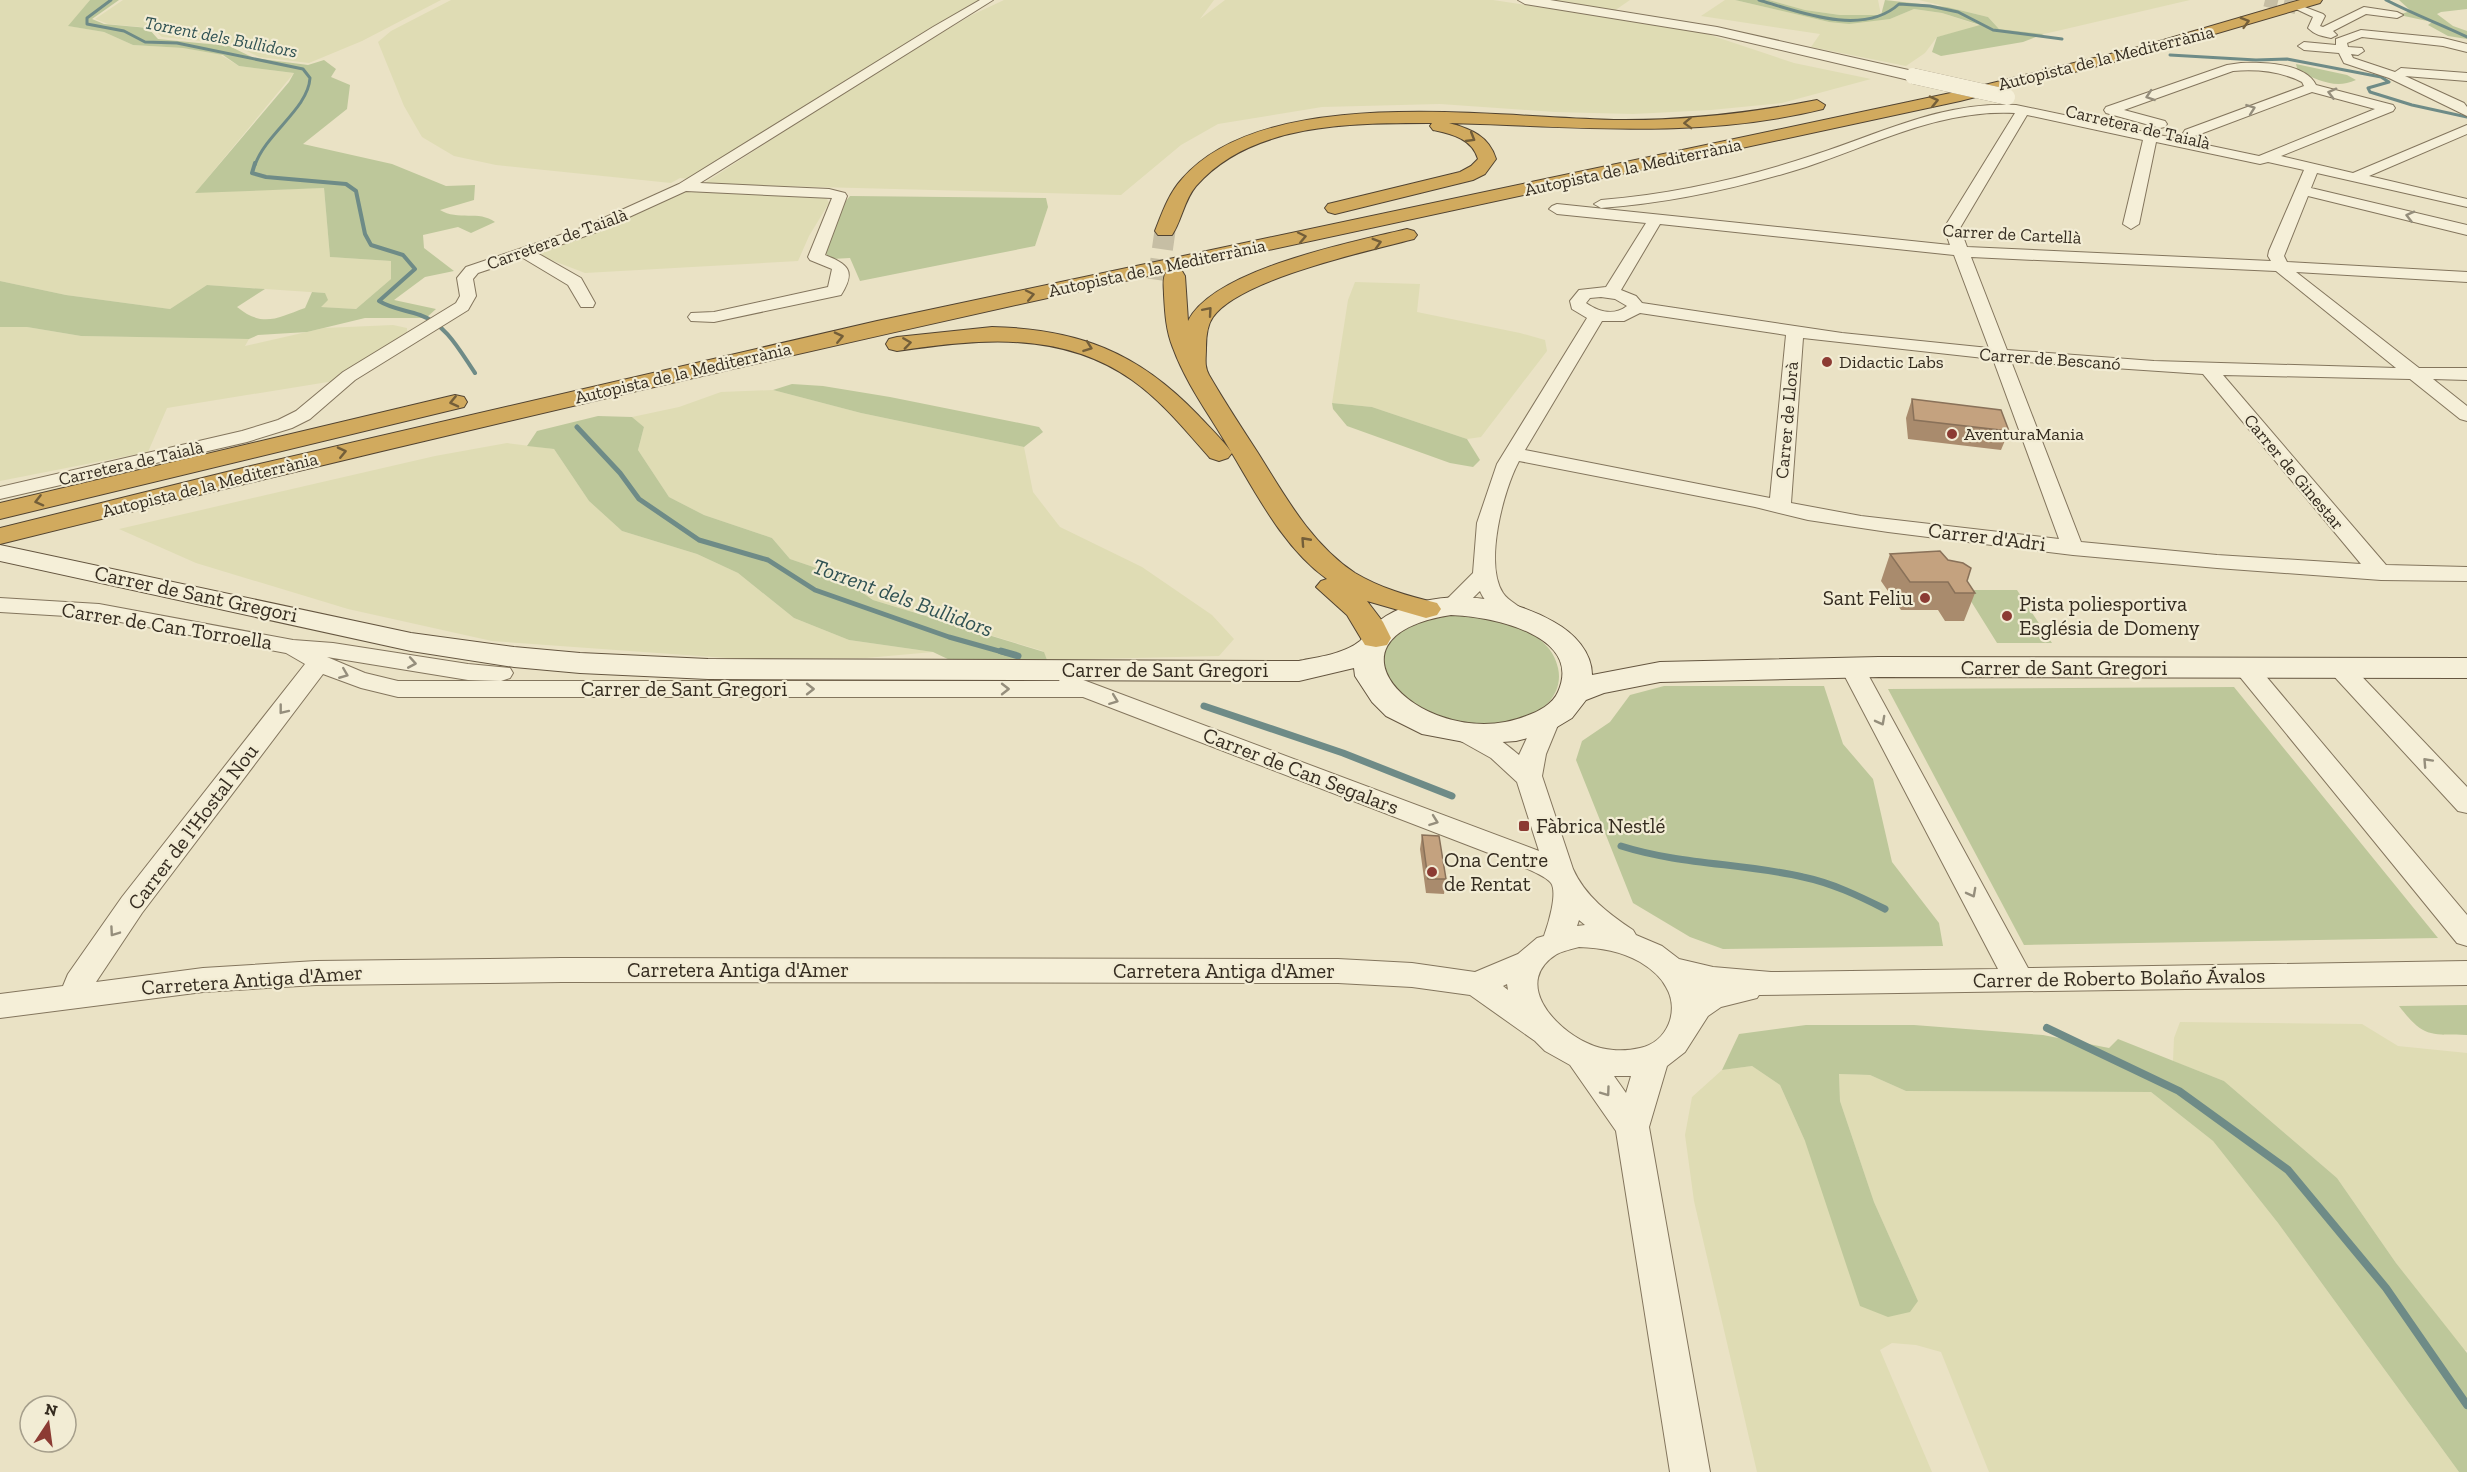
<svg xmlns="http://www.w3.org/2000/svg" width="2467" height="1472" font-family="'Zilla Slab',serif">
  <rect width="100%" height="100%" fill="#eae2c5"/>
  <path fill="#dfdcb4" d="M0 0H90L69 26 104 32 133 45 183 48 219 54 239 66 294 73 196 192 324 188 330 257 391 261V279L356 309 320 307 325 293 207 285 170 309 66 295 0 281Z
    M123 0H441L362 41 309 63 259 57 232 44 162 37 152 28 108 24 95 19Z
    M451 0H982L689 179 680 178 671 183 496 165 454 156 422 137 404 106 378 42 391 31Z
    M1004 0H1214L1200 19 1225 0H1493L1701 32 1794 63 1871 79 1782 103 1711 110 1633 114 1555 112 1440 104 1322 107 1218 124 1181 145 1121 195 703 184 879 70 972 15Z
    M1542 0H1630L1614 11Z
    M1725 0H1735L1829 22 1890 19 1914 9 1942 13 1981 26 1937 37 1925 53 1906 66 1811 47 1820 34 1701 16Z
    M1769 0H1878L1881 15H1840L1805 10Z
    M1919 0H2190L2044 34 1999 29 1988 17Z
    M687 189 820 195 827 199 829 203 809 236 798 261 585 273 533 253Z
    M1355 282 1420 284 1417 312 1520 333 1545 340 1547 351 1481 437 1467 439 1372 407 1332 403 1348 300Z
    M393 325 407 328V332L334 381 167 408 148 452 0 481V327H27L81 336 249 339 245 346 324 328Z
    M773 390 861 413 1024 447 1033 492 1060 527 1142 567 1212 615 1234 639 1219 656 1047 660 1043 651 873 600 837 575 790 559 772 538 704 515 669 497 638 450 644 427 632 417 679 407 721 392Z
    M507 443 554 449 589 501 622 531 697 554 738 573 794 618 849 640 933 652 866 658 741 659 492 641 348 609 196 563 119 529 435 456Z
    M2180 1022 2362 1024 2398 1046 2467 1053V1350H2464L2396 1263 2337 1178 2224 1081 2173 1061 2174 1038Z
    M1752 1066 1780 1085 1805 1141 1918 1301 1874 1202 1840 1101 1839 1074 1870 1075 1906 1091 2151 1092 2213 1141 2278 1223 2459 1472H1989L1941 1352 1916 1345 1892 1343 1880 1350 1932 1472H1757L1694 1201 1685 1135 1692 1097 1722 1070Z"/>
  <path fill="#bdc79a" d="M90 0H119L92 19 104 24 148 28 158 39 229 46 254 58 308 65 324 60 336 69 331 77 350 85 347 109 303 144 392 164 446 186 475 185 474 200 440 210C458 221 479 210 495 222L471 233 458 227 423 235 424 248 454 271 425 277 394 300 436 309 426 318H365L307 332 258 335 249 339 81 336 27 327H0V281L66 295 170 309 207 285 265 289 237 307C263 328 277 318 305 308L312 292 325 293 328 300 321 307 356 309 391 279V261L330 257 324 188 195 193 289 82 294 73 239 66 223 55 183 48 133 45 104 32 68 26Z
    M1735 0H1769L1805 10 1840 15H1881L1885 0 1947 7 1988 17 1999 29 2044 34 2023 42 1941 56 1932 52 1937 37 1980 25 1942 13 1914 9 1890 19 1849 24 1829 22Z
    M2399 0H2467V9L2441 12 2437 14 2453 26 2467 31V39L2448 36 2428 25 2432 22 2404 16 2401 14 2411 11Z
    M2296 64 2347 75 2356 80C2334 90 2319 79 2298 72Z
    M850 196 1046 198 1048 207 1035 246 860 281 850 258 832 259 825 253 845 202Z
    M792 384 823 386 890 397 1039 427 1043 432 1024 447 861 413 773 390Z
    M1332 403 1372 407 1467 439 1480 460 1473 467 1450 463 1347 426 1333 409Z
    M598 416 632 417 644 427 638 450 669 497 704 515 772 538 790 559 837 575 873 600 1044 652 1047 660 954 662 933 652 849 640 794 618 738 573 697 554 622 531 589 501 554 449 527 446 537 431Z
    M1964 590H2017L2052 643H1997Z
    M1460 615C1494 619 1549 627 1558 668 1561 681 1557 693 1549 702 1516 736 1443 727 1407 703 1397 697 1389 680 1382 670 1384 663 1383 653 1387 646 1397 626 1439 616 1460 615Z
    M1664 686H1824L1843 744 1873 779 1892 862 1939 923 1943 946 1723 949 1690 937 1633 903 1576 760 1582 741 1610 722 1630 695Z
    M2234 687 2438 938 2024 945 1888 689Z
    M2467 1005V1035C2428 1034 2424 1038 2399 1006Z
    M1806 1025H1914L2043 1035 2109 1048 2118 1039 2224 1081 2337 1178 2396 1263 2467 1353V1472H2459L2278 1223 2213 1141 2151 1092 1906 1091 1870 1075 1839 1074 1840 1101 1874 1202 1918 1301 1910 1312 1888 1317 1860 1306 1805 1141 1780 1085 1752 1066 1722 1070 1739 1034Z"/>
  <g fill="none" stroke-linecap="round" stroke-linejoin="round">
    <path stroke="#6e8b87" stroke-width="3" d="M111 0 87 18V24L124 31 145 42 177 43 303 69 310 78C308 109 266 133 255 165
      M1759 0C1799 12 1863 37 1899 4L1930 6 1958 12 1993 30 2062 39
      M2386 0C2413 14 2440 24 2467 37
      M2170 55 2256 60 2287 59 2381 77 2389 82 2368 88 2370 92 2412 105 2467 117"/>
    <path stroke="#6e8b87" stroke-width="4" d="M255 163 252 173 266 177 346 184 356 191 365 234 371 245 403 255 415 269 379 301C392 309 406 310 420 315 446 324 460 351 475 373"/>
    <path stroke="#6e8b87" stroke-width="5" d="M577 427 620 473 639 499 699 540 768 560 815 590 949 637 1006 653"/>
    <path stroke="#6e8b87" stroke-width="7" d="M1001 651 1018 656
      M1204 706 1343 753 1452 796
      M1621 846C1681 865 1743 863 1803 877 1832 883 1859 896 1885 909"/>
    <path stroke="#6e8b87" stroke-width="8" d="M2047 1028 2179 1091 2288 1170 2386 1288 2467 1405"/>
    <path stroke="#c6bea4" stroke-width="13" stroke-dasharray="13 6" stroke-linecap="butt" d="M2265 0 2302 9"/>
    <path stroke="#c6bea4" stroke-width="21" stroke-dasharray="21 10" stroke-linecap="butt" d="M1158 280 1165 231"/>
    <defs>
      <path id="minor" d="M980 0H993L700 183 829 189 845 193 847 196 825 255C847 264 857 270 841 295L714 322 691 321 688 317 691 313 714 312 828 287 832 269 810 260 808 257 832 198 686 191 594 233 537 253 581 278 595 303 593 307H581L568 285 523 258 478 273 473 279 476 296 468 310 355 380 310 419 292 428 247 442 0 499V487L242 431 278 420 296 411 343 372 456 303 460 296 457 278 466 267 584 227 679 184 933 27Z
        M2302 6 2323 14 2325 16 2320 26 2323 27 2364 7 2397 12 2403 15 2397 18 2366 14 2333 31 2337 35 2331 38C2322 36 2315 35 2308 28L2313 17 2296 9Z
        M2361 30 2443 38 2467 44V52L2443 46 2362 37 2347 43 2348 47 2362 48 2364 51 2358 55 2351 54 2353 58 2395 72 2401 68 2467 73V81L2405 76 2464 103 2467 107V116L2389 78 2344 63 2339 53 2304 50 2298 46 2304 42 2336 45V39Z
        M2241 63C2263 62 2305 63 2316 85L2393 105 2395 108 2393 111 2281 156 2353 173 2467 125V134L2369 176 2467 199V207L2317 173 2311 188 2467 225V235L2308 196 2284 256 2287 262 2467 272V282L2296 272 2419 368H2467V380L2433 379 2467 406V421L2460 419 2410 379 2223 375 2386 565 2467 567V581L2381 580 2217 568 2073 555 1888 532 1808 520 1755 507 1519 461C1503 491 1484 564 1503 593 1509 602 1521 606 1528 615L1524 620C1506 624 1487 607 1480 591 1468 602 1460 615 1443 611L1440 606 1473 573 1477 523 1497 464 1587 318 1572 309 1570 301 1579 290 1606 287 1646 223 1557 214 1549 209 1552 206 1557 204 1950 245 1944 228 2015 113C1940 109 1875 144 1806 167 1739 188 1671 203 1601 208L1594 204 1601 200C1674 194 1745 178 1814 155 1882 133 1943 101 2016 105L2259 156 2375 109 2312 92 2195 136H2185L2183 133 2185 130 2304 86 2302 82C2280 71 2257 69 2233 71L2124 110 2165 121 2167 124 2165 127 2160 128 2106 113 2104 110 2106 107 2227 65ZM2027 115 2143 140 2123 224 2131 229 2139 224 2156 142 2260 164 2268 162 2304 170 2269 251 2268 256 2271 261 1967 247 1960 228ZM1660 224 1954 255 1989 348 1842 333 1642 303 1636 296 1621 290ZM1971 257 2276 271 2396 368 2154 361 2007 350ZM1601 297 1615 299 1627 306C1614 316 1599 312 1586 303L1590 298ZM1640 313 1786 335 1770 498 1525 450 1602 321H1624ZM1803 338 1993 359 2059 539 1861 516 1791 503ZM2011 361 2203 374 2361 564 2217 555 2081 542Z
        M0 598 99 604 293 640 333 643 468 664 510 668 513 673 510 678 501 681 468 680 327 657 365 673 398 681H1059L1061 678 1070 675 1539 851 1517 782 1491 758 1457 739 1453 733 1457 727C1478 721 1504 742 1519 755L1538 714 1547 712 1556 714 1560 720 1546 754 1542 776 1573 869C1585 896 1609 914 1633 930L1636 935 1662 946 1679 959 1713 967 1771 972 1998 969 1841 669 1844 664 1853 661 1862 664 1865 669 2028 968 2467 961V985L1759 995 1757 998 1721 1007 1708 1016 1685 1052 1667 1066 1649 1127 1710 1472H1670L1616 1131 1570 1065 1545 1051 1535 1041 1470 995 1412 987 1338 983 562 982 316 985 203 992 0 1018V994L63 986 68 974 122 897 305 664 286 653 99 618 0 612ZM323 674 361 688 398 697H1083L1517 864C1526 869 1545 875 1551 883 1558 893 1548 925 1544 936L1537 938 1518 954 1475 972 1412 963 1338 959 562 958 316 961 203 968 96 982 142 913ZM1579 920 1585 925 1577 926ZM1579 947C1601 948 1621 951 1640 962 1650 968 1661 977 1666 987 1680 1010 1668 1042 1640 1048 1623 1052 1603 1051 1587 1043 1554 1028 1512 982 1557 954 1563 951 1572 949 1579 947ZM1507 984 1508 990 1503 986ZM1614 1076H1631L1626 1093Z
        M2245 660 2254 662 2467 915V946L2457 943 2236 672 2233 667 2236 662Z
        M2340 660 2349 663 2467 787V813L2458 811 2331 673 2328 668 2331 663Z"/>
      <path id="tertiary" d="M1518 0H1550L1717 27 1913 71 1921 76 1913 81 1717 35 1525 4Z"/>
      <path id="secondary" d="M0 545 411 633 514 647 580 653 708 659 1299 661C1318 657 1344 654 1360 641 1369 632 1375 623 1386 616 1436 587 1505 594 1554 622 1574 633 1592 652 1592 675L1660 662 1879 657 2467 658V678L1879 677 1660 682 1604 693 1586 700 1572 718 1547 733 1516 741 1475 744 1422 734 1386 716 1372 702 1355 676 1354 668 1299 681 708 679 580 673 514 667 411 651 0 561ZM1451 615C1488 616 1584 634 1558 692 1553 704 1538 712 1526 716 1428 755 1305 638 1451 615Z"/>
      <path id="motorway" d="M2300 0H2322L2320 3 2153 52 1960 101 1176 270 1182 271 1185 276 1188 321C1214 269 1353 242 1407 229L1414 231 1417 235 1414 239C1368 251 1240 279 1213 317 1207 325 1206 339 1206 348 1206 359 1204 366 1209 375 1224 401 1241 427 1258 453 1285 496 1311 544 1355 573 1380 588 1408 596 1437 603L1441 609 1437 615 1426 618 1367 601 1383 622 1391 638 1387 645 1376 647 1365 645 1347 615 1316 587 1321 581 1327 579C1280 545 1254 488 1224 440 1206 410 1185 381 1173 348 1166 331 1165 313 1164 295 1164 287 1162 279 1166 272 776 357 387 448 0 544V528L251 466 877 321 1960 91 2143 46Z
        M1817 100 1825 105 1823 109C1698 140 1576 126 1449 123 1471 129 1489 136 1496 159L1485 174 1473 180 1335 214 1328 212 1325 208 1328 204 1460 172 1471 166 1478 159C1472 138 1451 134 1433 130L1430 126 1432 123C1354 123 1252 122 1196 186 1184 200 1182 220 1172 235H1158L1155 231C1162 213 1169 193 1182 179 1266 82 1498 118 1614 120 1683 121 1750 113 1817 100Z
        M992 327C1078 329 1138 352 1198 415 1209 427 1222 439 1232 453L1228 458 1219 461 1210 458C1186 431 1162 401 1132 380 1061 330 979 339 897 351L889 349 886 344 889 339 897 337Z
        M455 395 464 397 467 402 464 407 0 519V503Z"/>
    </defs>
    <use href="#minor" stroke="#83755d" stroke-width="2"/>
    <use href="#tertiary" stroke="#83755d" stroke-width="2"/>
    <use href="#secondary" stroke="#655640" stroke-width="2"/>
    <use href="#motorway" stroke="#514331" stroke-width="2"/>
    <use href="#minor" fill="#f5efd8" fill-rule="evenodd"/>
    <use href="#tertiary" fill="#f5efd8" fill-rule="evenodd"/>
    <use href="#secondary" fill="#f5efd8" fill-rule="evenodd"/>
    <use href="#motorway" fill="#d1aa5e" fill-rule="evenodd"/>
    <defs>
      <path id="tertiary-bridge" d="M1913 76 2007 97"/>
    </defs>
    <use href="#tertiary-bridge" stroke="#83755d" stroke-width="16" stroke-linecap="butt"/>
    <use href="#tertiary-bridge" stroke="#f5efd8" stroke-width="16"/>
  </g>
  <path fill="#a98b6d" d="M1912 399 2009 431 2001 450 1908 439 1906 418Z
    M1890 554 1967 581 1975 593 1964 621H1945L1938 610H1901L1881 581Z
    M1422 835 1446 879 1444 894 1426 893 1420 849Z"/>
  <path fill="#c4a27f" stroke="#897159" stroke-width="1.5" d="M1912 399 2001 410 2009 431 1914 420Z
    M1940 551 1948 560 1963 563 1971 568 1967 581 1975 593H1955L1948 582H1910L1890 554Z
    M1422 835 1439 836 1446 879H1428Z"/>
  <defs><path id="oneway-chevron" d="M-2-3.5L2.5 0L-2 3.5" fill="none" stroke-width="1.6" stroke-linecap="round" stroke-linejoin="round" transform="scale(1.5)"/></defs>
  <g stroke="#735e39">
    <use href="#oneway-chevron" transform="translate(2245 22) rotate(-16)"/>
    <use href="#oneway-chevron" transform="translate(1934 101) rotate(-13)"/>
    <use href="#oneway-chevron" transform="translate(1688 123) rotate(178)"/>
    <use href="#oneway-chevron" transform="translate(1471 138) rotate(31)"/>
    <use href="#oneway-chevron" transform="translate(1302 237) rotate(-12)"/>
    <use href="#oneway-chevron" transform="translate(1377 243) rotate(-16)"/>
    <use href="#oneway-chevron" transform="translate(1030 295) rotate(-12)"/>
    <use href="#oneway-chevron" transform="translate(1208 311) rotate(-49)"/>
    <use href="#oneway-chevron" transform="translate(839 337) rotate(-13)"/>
    <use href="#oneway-chevron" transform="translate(907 343) rotate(-8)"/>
    <use href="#oneway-chevron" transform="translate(1088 347) rotate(20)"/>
    <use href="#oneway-chevron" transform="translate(454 402) rotate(167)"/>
    <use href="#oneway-chevron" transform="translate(342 452) rotate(-13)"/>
    <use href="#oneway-chevron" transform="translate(39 501) rotate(166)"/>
    <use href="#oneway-chevron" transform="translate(1305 541) rotate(-132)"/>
  </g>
  <g stroke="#958e7c">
    <use href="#oneway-chevron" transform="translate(2332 93) rotate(-165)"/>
    <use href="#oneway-chevron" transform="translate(2150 96) rotate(161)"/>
    <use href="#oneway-chevron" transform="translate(2251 109) rotate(-20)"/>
    <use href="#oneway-chevron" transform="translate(2410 216) rotate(-166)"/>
    <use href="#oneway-chevron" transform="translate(412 663) rotate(10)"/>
    <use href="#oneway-chevron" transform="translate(344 674) rotate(22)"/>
    <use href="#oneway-chevron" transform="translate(810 689)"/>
    <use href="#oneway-chevron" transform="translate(1005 689)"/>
    <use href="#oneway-chevron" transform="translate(1114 700) rotate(21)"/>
    <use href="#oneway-chevron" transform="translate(283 710) rotate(128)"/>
    <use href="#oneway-chevron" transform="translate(1881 721) rotate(62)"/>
    <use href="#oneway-chevron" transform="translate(2427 762) rotate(-133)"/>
    <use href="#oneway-chevron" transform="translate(1434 821) rotate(20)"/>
    <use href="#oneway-chevron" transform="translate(1972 893) rotate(62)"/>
    <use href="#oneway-chevron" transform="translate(114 932) rotate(125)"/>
    <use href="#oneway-chevron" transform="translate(1606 1092) rotate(54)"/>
  </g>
  <g fill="#8c3b33" stroke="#f2ecd4" stroke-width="2">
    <circle cx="1827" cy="362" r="6"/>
    <circle cx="1952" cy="434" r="6"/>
    <circle cx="1925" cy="598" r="6"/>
    <circle cx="2007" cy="616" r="6"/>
    <rect x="1518" y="820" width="12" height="12" rx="3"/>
    <circle cx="1432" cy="872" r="6"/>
  </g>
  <g text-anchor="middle" stroke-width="4.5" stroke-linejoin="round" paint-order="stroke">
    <g font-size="18" font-style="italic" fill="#305253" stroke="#f2ecd4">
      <text transform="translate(221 37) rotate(11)" y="6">Torrent dels Bullidors</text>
    </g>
    <g font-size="18" fill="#352c20" stroke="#f2ecd4">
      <text transform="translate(2106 58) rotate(-14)" y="6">Autopista de la Mediterrània</text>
      <text transform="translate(2138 127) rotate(13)" y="6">Carretera de Taialà</text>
      <text transform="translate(1633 167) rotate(-12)" y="6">Autopista de la Mediterrània</text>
      <text transform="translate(2012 234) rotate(3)" y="6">Carrer de Cartellà</text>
      <text transform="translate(557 239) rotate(-20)" y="6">Carretera de Taialà</text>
      <text transform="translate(1157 268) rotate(-12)" y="6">Autopista de la Mediterrània</text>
      <text transform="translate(2050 359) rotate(4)" y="6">Carrer de Bescanó</text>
      <text transform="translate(683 373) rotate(-13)" y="6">Autopista de la Mediterrània</text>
      <text transform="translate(1787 420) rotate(-85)" y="6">Carrer de Llorà</text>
      <text transform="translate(131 463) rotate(-13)" y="6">Carretera de Taialà</text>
      <text transform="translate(2294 472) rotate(50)" y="6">Carrer de Ginestar</text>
      <text transform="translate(210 485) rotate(-14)" y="6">Autopista de la Mediterrània</text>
    </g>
    <g font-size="18" fill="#352c20" stroke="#f2ecd4" text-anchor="start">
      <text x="1839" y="368">Didactic Labs</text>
      <text x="1964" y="440">AventuraMania</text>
    </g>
    <g font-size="21" fill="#352c20" stroke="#f2ecd4">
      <text transform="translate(1987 537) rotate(7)" y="7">Carrer d'Adri</text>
      <text transform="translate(196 594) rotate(12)" y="7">Carrer de Sant Gregori</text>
      <text transform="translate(167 626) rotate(9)" y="7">Carrer de Can Torroella</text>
      <text x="2064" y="675">Carrer de Sant Gregori</text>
      <text x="1165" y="677">Carrer de Sant Gregori</text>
      <text x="684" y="696">Carrer de Sant Gregori</text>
      <text transform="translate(1301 771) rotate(21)" y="7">Carrer de Can Segalars</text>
      <text transform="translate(193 827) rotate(-53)" y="7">Carrer de l'Hostal Nou</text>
      <text x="738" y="977">Carretera Antiga d'Amer</text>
      <text x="1224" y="978">Carretera Antiga d'Amer</text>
      <text transform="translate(2119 978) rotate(-1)" y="7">Carrer de Roberto Bolaño Ávalos</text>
      <text transform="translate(252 980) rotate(-4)" y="7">Carretera Antiga d'Amer</text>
    </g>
    <g font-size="21" fill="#352c20" stroke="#f2ecd4" text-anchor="start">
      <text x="1913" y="605" text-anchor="end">Sant Feliu</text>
      <text x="2019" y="611">Pista poliesportiva<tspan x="2019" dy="24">Església de Domeny</tspan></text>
      <text x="1536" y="833">Fàbrica Nestlé</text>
      <text x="1444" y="867">Ona Centre<tspan x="1444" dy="24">de Rentat</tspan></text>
    </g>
    <g font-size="22" font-style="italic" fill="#305253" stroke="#f2ecd4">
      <text transform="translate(903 597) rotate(20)" y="8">Torrent dels Bullidors</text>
    </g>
  </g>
  <g transform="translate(48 1424) rotate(13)"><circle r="28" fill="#f2ecd4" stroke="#a69f8c" stroke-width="1.5"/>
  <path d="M0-4.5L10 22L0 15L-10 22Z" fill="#8c3b33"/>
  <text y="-9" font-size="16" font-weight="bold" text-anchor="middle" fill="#352c20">N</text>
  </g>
</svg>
